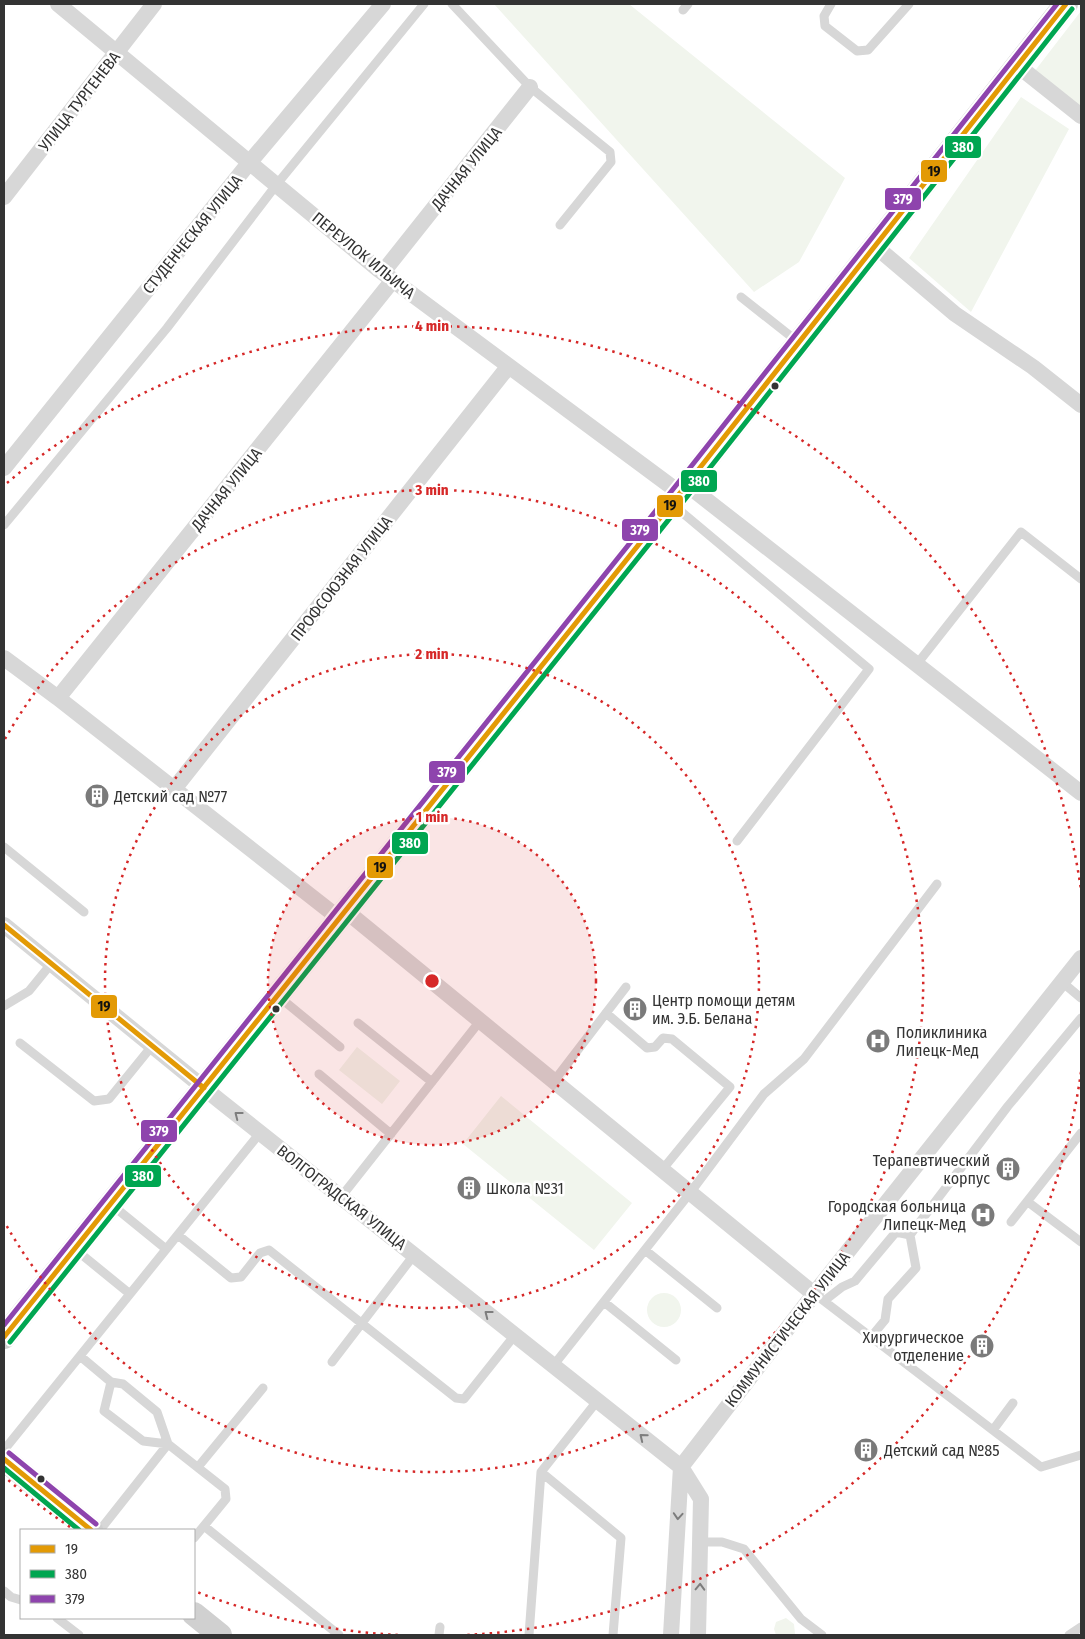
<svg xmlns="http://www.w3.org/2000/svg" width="1085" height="1639" font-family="'Fira Sans Condensed',sans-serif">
  <rect width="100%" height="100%" fill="#fff"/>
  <path fill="#f1f5ed" d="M494 4H629L845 178 799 262 754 292Z
    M1081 11V108L1034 72Z
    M1021 97 1069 129 971 312 909 258Z
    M357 1047 400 1081 382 1104 339 1070Z
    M501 1096 632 1203 594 1250 463 1144Z
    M647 1310a17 17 0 1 1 34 0a17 17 0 1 1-34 0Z
    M786 1618 794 1624 795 1634 776 1635 774 1629 776 1622Z"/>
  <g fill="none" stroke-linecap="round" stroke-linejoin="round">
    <path stroke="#d7d7d7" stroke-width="9" d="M452 4 530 87 610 152 611 162 560 225
      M831 4 824 16 825 26 857 51 868 50 909 4
      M683 10 688 4
      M741 297 798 342
      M672 504 869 669 737 841
      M4 525 167 328 277 184 424 4
      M917 664 1021 532 1081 579
      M4 847 84 912
      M1062 982 1081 998
      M278 996 340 1047
      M4 1006 29 991 51 964
      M606 1013 647 1048 655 1047 663 1038 672 1039 730 1087 662 1170
      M1081 1018 1008 1106 910 1235 916 1268 888 1299 885 1320 871 1337 1041 1467 1081 1455
      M358 1023 432 1082
      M20 1043 94 1101 109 1099 152 1046
      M319 1074 391 1134
      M554 1081 626 987
      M341 1197 480 1021
      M1028 1202 1081 1242
      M112 1205 166 1249
      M1011 1222 1081 1133
      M178 1235 231 1278 241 1277 260 1253 269 1250 456 1398 464 1399 515 1335
      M76 1250 130 1294
      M645 1250 717 1308
      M820 1298 871 1337
      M824 1301 842 1287 855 1281 896 1232 910 1235
      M604 1302 676 1360
      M80 1356 111 1382 123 1384 157 1412 168 1444 143 1441 104 1411 111 1382
      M332 1362 414 1255
      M553 1366 690 1193 764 1094 804 1059 937 884
      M993 1430 1013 1403
      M4 1450 260 1133
      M198 1467 263 1388
      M541 1472 621 1538 613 1635
      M204 1526 339 1635
      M100 1530 168 1444 225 1489 226 1499 194 1538
      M701 1542H722L744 1549 801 1619 822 1635
      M4 1591 11 1597 21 1600
      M57 1618 79 1635
      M439 1635 440 1627
      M529 1635 541 1472 598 1400
      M1069 1635 1081 1627"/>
    <path stroke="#d7d7d7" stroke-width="16" d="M58 4 378 269 680 493
      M1017 65 1081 116
      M4 197 154 4
      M875 246 955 314 1033 367 1081 405
      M383 272 530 87
      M4 468 249 163 383 4
      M686 484 1081 793
      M4 658 58 698 340 919
      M58 698 393 280
      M174 789 508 367
      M346 911 814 1294
      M4 925 220 1101 681 1467 701 1499 698 1635
      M671 1635 681 1467 814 1294 1081 958"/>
    <path stroke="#d0d0d0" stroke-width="24" d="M4 1337 680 493 1066 4
      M4 1459 91 1530
      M194 1614 220 1635"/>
    <defs>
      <path id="bus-1" d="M4 925 204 1088
        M4 1337 680 493 1066 4
        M4 1459 91 1530"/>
      <path id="bus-2" d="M10 1342 686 498 1072 9
        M4 1468 79 1530"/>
      <path id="bus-3" d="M4 1325 674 488 1057 4
        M9 1453 96 1524"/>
    </defs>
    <use href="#bus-1" stroke="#fff" stroke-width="9"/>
    <use href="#bus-2" stroke="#fff" stroke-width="9"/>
    <use href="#bus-3" stroke="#fff" stroke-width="9"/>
    <use href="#bus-1" stroke="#e39a05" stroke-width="5"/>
    <use href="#bus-2" stroke="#00a651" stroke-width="5"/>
    <use href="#bus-3" stroke="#8e44ad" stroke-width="5"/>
  </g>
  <defs><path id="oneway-chevron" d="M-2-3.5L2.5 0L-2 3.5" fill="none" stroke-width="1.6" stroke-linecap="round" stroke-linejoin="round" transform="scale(1.25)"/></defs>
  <g stroke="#7d7d7d">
    <use href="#oneway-chevron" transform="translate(238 1115) rotate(-142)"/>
    <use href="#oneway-chevron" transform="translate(488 1314) rotate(-142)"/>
    <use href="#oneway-chevron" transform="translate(643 1437) rotate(-141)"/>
    <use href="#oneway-chevron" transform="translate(678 1516) rotate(94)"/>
    <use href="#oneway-chevron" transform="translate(700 1587) rotate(-88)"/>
  </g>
  <circle cx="432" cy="981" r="164" fill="#d62828" fill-opacity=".12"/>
  <g fill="none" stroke="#d62828" stroke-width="2.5" stroke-dasharray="2.5 5">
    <circle cx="432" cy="981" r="164"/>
    <circle cx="432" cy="981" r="327"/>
    <path d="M5 739A491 491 0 1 1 5 1223"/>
    <path d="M1081 1072A655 655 0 0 1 466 1635M398 1635A655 655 0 0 1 197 1592M70 1527A655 655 0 0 1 7 1479M7 483A655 655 0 0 1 1081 890"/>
  </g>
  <defs>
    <symbol id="building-disc" viewBox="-11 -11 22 22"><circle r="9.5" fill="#7a7a7a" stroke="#fff"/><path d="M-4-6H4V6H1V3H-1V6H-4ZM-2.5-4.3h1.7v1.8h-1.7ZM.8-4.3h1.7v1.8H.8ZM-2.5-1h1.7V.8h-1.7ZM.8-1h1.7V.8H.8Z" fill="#fff"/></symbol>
    <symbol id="hospital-disc" viewBox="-11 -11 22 22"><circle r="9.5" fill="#7a7a7a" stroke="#fff"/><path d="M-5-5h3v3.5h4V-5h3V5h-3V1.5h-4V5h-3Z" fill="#fff"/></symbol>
  </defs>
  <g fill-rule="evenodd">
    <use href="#building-disc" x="83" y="782" width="28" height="28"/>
    <use href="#building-disc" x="621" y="995" width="28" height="28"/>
    <use href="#hospital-disc" x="864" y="1027" width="28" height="28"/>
    <use href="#building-disc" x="994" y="1155" width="28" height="28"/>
    <use href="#building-disc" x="455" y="1174" width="28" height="28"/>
    <use href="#hospital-disc" x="969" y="1201" width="28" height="28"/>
    <use href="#building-disc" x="968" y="1332" width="28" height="28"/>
    <use href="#building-disc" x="852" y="1436" width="28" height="28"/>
  </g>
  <g fill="#333" stroke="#fff" stroke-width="2">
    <circle cx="775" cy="386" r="4.5"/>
    <circle cx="276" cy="1009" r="4.5"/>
    <circle cx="41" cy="1479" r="4.5"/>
  </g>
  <g text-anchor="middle" stroke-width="5" stroke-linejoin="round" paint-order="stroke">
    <g font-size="16" fill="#333" stroke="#fff">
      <text transform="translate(79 101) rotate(-52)" y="6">УЛИЦА ТУРГЕНЕВА</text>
      <text transform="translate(466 168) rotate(-51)" y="6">ДАЧНАЯ УЛИЦА</text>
      <text transform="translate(192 234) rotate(-51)" y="6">СТУДЕНЧЕСКАЯ УЛИЦА</text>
      <text transform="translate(364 255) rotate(39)" y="6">ПЕРЕУЛОК ИЛЬИЧА</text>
      <text transform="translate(226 489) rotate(-51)" y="6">ДАЧНАЯ УЛИЦА</text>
      <text transform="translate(341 578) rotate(-52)" y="6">ПРОФСОЮЗНАЯ УЛИЦА</text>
      <text transform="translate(342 1197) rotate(38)" y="6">ВОЛГОГРАДСКАЯ УЛИЦА</text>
      <text transform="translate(787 1329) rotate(-52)" y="6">КОММУНИСТИЧЕСКАЯ УЛИЦА</text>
    </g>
    <g font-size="16" fill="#333" stroke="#fff" text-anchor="start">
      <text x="114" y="802">Детский сад №77</text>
      <text x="652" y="1006">Центр помощи детям<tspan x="652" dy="18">им. Э.Б. Белана</tspan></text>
      <text x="896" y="1038">Поликлиника<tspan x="896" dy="18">Липецк-Мед</tspan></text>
      <text x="990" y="1166" text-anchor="end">Терапевтический<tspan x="990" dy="18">корпус</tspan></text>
      <text x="486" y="1194">Школа №31</text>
      <text x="966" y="1212" text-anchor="end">Городская больница<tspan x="966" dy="18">Липецк-Мед</tspan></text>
      <text x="964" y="1343" text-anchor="end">Хирургическое<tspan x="964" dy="18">отделение</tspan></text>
      <text x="884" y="1456">Детский сад №85</text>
    </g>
  </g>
  <circle cx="432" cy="981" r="8" fill="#d62828" stroke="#fff" stroke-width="2.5"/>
  <g font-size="15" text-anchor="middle" font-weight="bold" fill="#d62828" stroke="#fff" stroke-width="5" stroke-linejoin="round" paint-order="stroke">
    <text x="432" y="331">4 min</text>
    <text x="432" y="495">3 min</text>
    <text x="432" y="659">2 min</text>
    <text x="432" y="822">1 min</text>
  </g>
  <g stroke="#fff" stroke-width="2">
    <rect x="944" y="135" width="38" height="24" rx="5" fill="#00a651"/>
    <rect x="920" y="159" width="28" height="24" rx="5" fill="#e39a05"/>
    <rect x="884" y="187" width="38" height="24" rx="5" fill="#8e44ad"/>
    <rect x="680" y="469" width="38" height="24" rx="5" fill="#00a651"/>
    <rect x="656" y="494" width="28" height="24" rx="5" fill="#e39a05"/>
    <rect x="621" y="518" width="38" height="24" rx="5" fill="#8e44ad"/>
    <rect x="428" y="760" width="38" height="24" rx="5" fill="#8e44ad"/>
    <rect x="391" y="831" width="38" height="24" rx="5" fill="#00a651"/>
    <rect x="366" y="855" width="28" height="24" rx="5" fill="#e39a05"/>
    <rect x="90" y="994" width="28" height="25" rx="5" fill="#e39a05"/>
    <rect x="140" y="1119" width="38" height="24" rx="5" fill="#8e44ad"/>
    <rect x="124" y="1164" width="38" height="24" rx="5" fill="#00a651"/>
  </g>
  <g font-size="14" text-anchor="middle" font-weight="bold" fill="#fff">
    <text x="963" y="152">380</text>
    <text x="903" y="204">379</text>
    <text x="699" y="486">380</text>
    <text x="640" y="535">379</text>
    <text x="447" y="777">379</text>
    <text x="410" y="848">380</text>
    <text x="159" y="1136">379</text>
    <text x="143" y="1181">380</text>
  </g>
  <g font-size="14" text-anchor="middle" font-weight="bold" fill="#111">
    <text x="934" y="176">19</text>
    <text x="670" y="510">19</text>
    <text x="380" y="872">19</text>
    <text x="104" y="1011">19</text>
  </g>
  <rect width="1085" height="1639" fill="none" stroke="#333333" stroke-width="10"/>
  <rect x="20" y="1529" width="175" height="90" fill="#ffffff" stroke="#adadad"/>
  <rect x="30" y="1545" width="25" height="8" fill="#e39a05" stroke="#adadad"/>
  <text x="65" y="1554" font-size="15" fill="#333333">19</text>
  <rect x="30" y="1570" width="25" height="8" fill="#00a651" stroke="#adadad"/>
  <text x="65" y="1579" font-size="15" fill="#333333">380</text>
  <rect x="30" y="1595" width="25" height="8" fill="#8e44ad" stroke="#adadad"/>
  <text x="65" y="1604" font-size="15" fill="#333333">379</text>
</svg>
